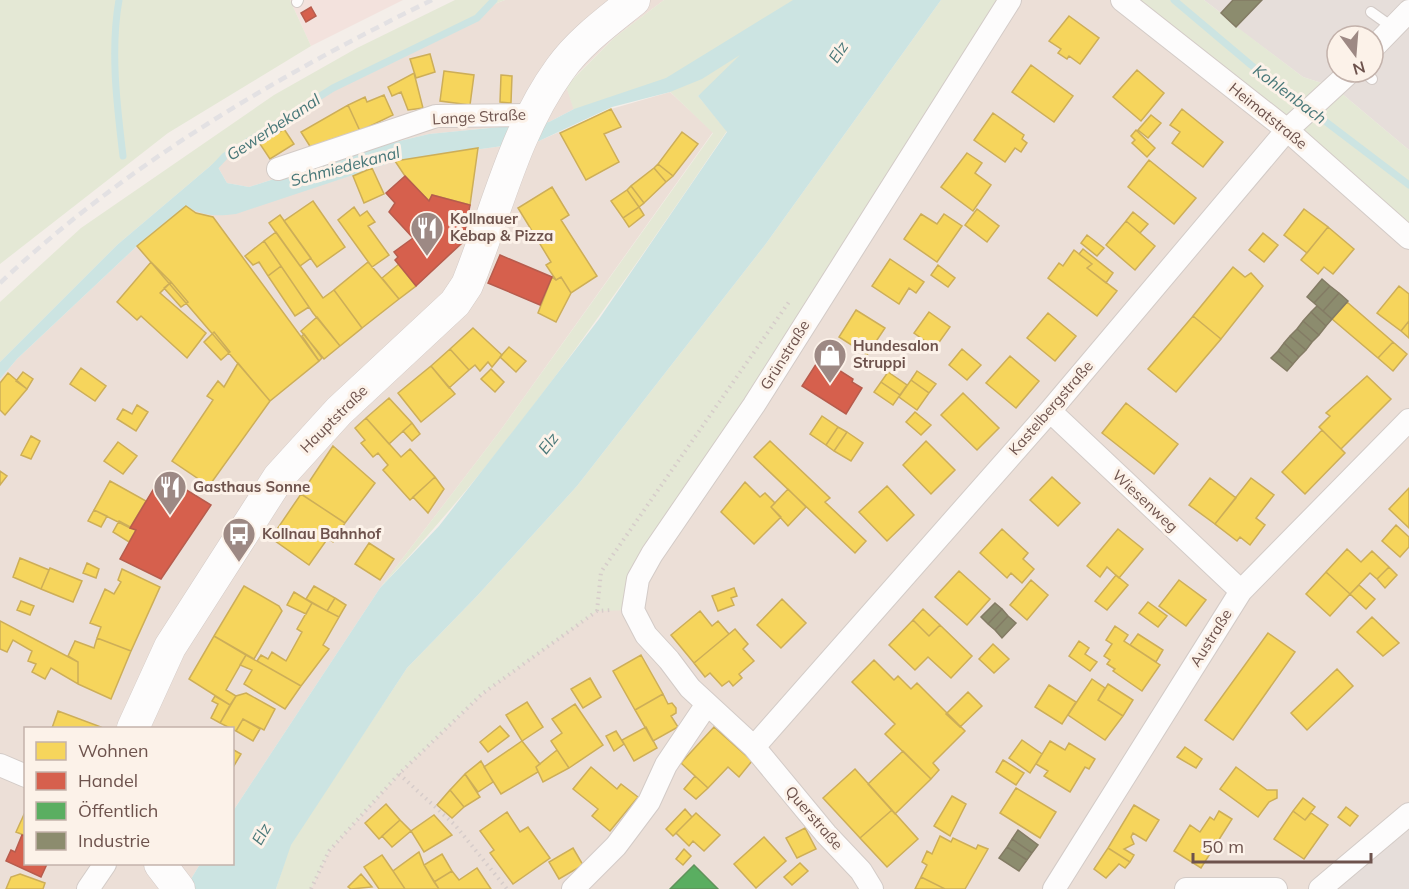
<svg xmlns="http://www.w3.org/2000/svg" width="1409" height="889" font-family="Mulish,sans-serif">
  <rect width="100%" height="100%" fill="#f4eee9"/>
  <path fill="#ecdfd7" d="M505 0H664L614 38 566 85 574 109 549 122 429 134 366 149 249 187 227 183 215 162 333 88 477 18 492 5Z
    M1010 0H1122L1409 238V814L1320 889H311L329 851 399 774 482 694 638 579Z
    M670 92 713 132 500 431 380 588 233 811 232 728H26V864H200L185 889H0V379L17 359 137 246 186 206 324 184 395 161 539 141 611 109Z"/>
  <path fill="#f3e2dd" d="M290 0H403L311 46Z"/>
  <path fill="#e6deda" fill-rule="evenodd" d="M1204 0H1233L1221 13Z
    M1262 0H1409V150L1334 87 1303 77 1236 27ZM1337 36H1373V72H1337Z
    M1409 814V889H1320Z"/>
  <path fill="#e4e8d5" d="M0 0H290L311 46 168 133 0 264Z
    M455 0H505L492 5 477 18 333 88 215 162 117 245 0 362V302L81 228 274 95 357 48Z
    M664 0H817L698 96 727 131C619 290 511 449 380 588L500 431 713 133 664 86 575 114 566 86 614 38Z
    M941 0H1010L652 554 633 610 597 611 482 694 399 774 329 851 311 889H276L290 845 407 668 477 596 577 486 765 245Z
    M1122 0H1204L1221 13 1233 0H1262L1237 27 1303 77 1334 87 1409 150V238Z"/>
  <path fill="#cce4e2" d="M793 0H941L765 245 577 486 477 596 407 668 291 845 276 889H185L200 864H232L233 811 380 588 439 526 534 404 599 319 727 132 698 96 740 55 702 79 670 92 612 107 539 141 395 161 236 214C217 216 203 217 186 206L137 246 17 359 0 379V362L117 245 215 162 227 183 249 187 366 149 429 134 549 122 574 109 666 78Z"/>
  <path fill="#f6d55c" stroke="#cdae58" stroke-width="1.5" d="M1069 16 1099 38 1080 64 1069 56 1067 59 1058 53 1061 49 1049 41Z
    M430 54 435 72 416 78 410 59Z
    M1031 65 1073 96 1054 122 1012 92Z
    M1137 70 1164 93 1141 121 1113 97Z
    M444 71 474 75 470 105 440 101Z
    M414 73 423 108 408 110 401 92 392 96 388 87Z
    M501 75 512 76 511 103 500 102Z
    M384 95 393 115 360 131 348 105 365 97 367 102Z
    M348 105 360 131 313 151 301 132Z
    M611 109 621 127 604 134 619 162 586 180 560 133Z
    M1182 109 1223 142 1203 167 1172 143 1180 132 1170 125Z
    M993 113 1024 135 1022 139 1027 143 1021 152 1015 148 1005 162 974 140Z
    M1151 115 1161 123 1148 138 1138 130Z
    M284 129 294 144 270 159 260 144Z
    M1136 130 1155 148 1147 157 1132 143 1135 140 1131 136Z
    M682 132 698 144 673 176 658 164Z
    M478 148 470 205 432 195 429 201 405 176 395 161Z
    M967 153 982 163 975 173 991 185 973 211 941 187Z
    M1149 160 1196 198 1174 224 1128 187Z
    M658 164 673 176 666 182 654 168Z
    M372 168 384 194 364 203 353 176Z
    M654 168 666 182 644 203 631 186Z
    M631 186 644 203 639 207 627 190Z
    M552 187 569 215 561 220 597 276 571 293 561 277 556 280 546 265 551 262 518 208Z
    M627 190 639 207 623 218 611 201Z
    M313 201 345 247 317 267 284 221Z
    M186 206 196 213 213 217 319 361 270 401 137 246Z
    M354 207 360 216 367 211 375 222 368 226 389 255 372 267 338 220Z
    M639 207 644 215 629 227 623 218Z
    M977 209 999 226 987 242 965 225Z
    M1304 209 1328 227 1307 253 1284 235Z
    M1133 212 1148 224 1140 233 1126 221Z
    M921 214 937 224 944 214 962 226 937 262 904 239Z
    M280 215 311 258 300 266 269 223Z
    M1126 221 1155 246 1135 270 1106 245Z
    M1328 227 1354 249 1333 274 1324 267 1318 274 1301 260Z
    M276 232 323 298 334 290 362 328 340 346 313 313 264 241Z
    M1263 233 1278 245 1264 262 1249 250Z
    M1087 235 1104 248 1097 256 1081 243Z
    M264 241 281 266 268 276 259 262 253 265 245 256Z
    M1083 249 1113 273 1106 283 1087 268 1092 264 1079 254Z
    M1074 250 1092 264 1087 268 1117 291 1097 316 1048 278 1059 263 1063 266Z
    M890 259 924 282 916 293 909 288 899 304 872 286Z
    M151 262 171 282 160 293 206 333 187 358 141 316 137 320 117 302Z
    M368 262 399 299 362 328 334 290Z
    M399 264 416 286 399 299 382 278Z
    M938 265 955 278 948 287 931 275Z
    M281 266 309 307 295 316 268 276Z
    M1233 267 1245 277 1251 273 1263 286 1221 339 1193 316Z
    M552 277 556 280 561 277 571 293 556 322 538 313Z
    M171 282 188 302 181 307 164 288Z
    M1399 286 1409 294V321L1401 331 1377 313Z
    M1347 302 1393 342 1378 358 1332 319Z
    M856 310 885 328 867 355 839 337Z
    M929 312 950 327 935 348 914 333Z
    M1048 313 1076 336 1055 361 1027 338Z
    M1193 316 1221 339 1176 392 1148 369Z
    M317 317 340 346 324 359 301 331Z
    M1409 321V338L1401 331Z
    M473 328 502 355 492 367 488 362 480 371 475 365 469 370 450 349Z
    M214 332 230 352 221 360 204 342Z
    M304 334 322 358 319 361 302 336Z
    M1393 342 1407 354 1393 371 1378 358Z
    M509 347 526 361 516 372 500 357Z
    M450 349 469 370 449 388 431 366Z
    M962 349 981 365 967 380 949 365Z
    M1010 356 1039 381 1016 408 986 383Z
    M238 363 270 401 209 486 172 461 213 400 207 396 218 381 224 387Z
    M431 366 455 394 421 422 398 393Z
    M81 368 106 386 95 401 70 384Z
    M491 369 504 382 495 392 481 379Z
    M917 371 936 384 929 393 911 380Z
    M23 372 33 379 27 389 16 381Z
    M888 372 907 385 900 395 881 382Z
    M8 373 27 389 5 415 0 410V383Z
    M1367 376 1391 399 1341 449 1319 427 1330 416 1326 413Z
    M911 380 929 393 917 410 899 397Z
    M881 382 900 395 893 405 874 392Z
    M963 393 999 428 977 450 941 415Z
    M389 398 412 423 389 444 366 418Z
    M1126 403 1178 444 1154 474 1102 433Z
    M137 405 148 412 136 431 117 419 123 409 132 414Z
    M915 412 931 425 921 435 906 422Z
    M822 416 838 427 826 445 810 434Z
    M366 418 401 457 410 449 435 477 410 500 383 470 388 465 378 453 373 457 361 443 365 440 355 428Z
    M412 423 420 434 412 441 403 431Z
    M838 427 847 432 834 451 826 445Z
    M1322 430 1345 453 1305 494 1282 472Z
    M847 432 863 443 851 461 834 451Z
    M31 436 40 441 31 459 21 455Z
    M770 441 830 498 825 502 866 541 855 553 754 457Z
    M926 441 955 470 931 494 903 465Z
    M118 442 137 456 123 474 104 461Z
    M333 446 375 483 345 523 301 494Z
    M0 471 7 476 0 485Z
    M435 477 444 489 428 513 413 497Z
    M1052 477 1080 503 1058 526 1030 500Z
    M1210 478 1236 498 1215 524 1189 505Z
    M1251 478 1274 495 1256 518 1265 525 1250 545 1240 537 1237 541 1215 524Z
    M110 481 146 501 130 528 94 510Z
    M745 482 760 497 765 493 775 503 771 507 781 517 754 544 721 512Z
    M887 486 914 515 887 541 859 512Z
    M1409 488V528L1389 509Z
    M788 489 806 507 788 526 771 507Z
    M301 494 345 523 333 542 328 538 309 565 271 538Z
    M94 510 107 516 101 527 88 521Z
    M119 521 136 530 129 542 113 532Z
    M1396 525 1409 537V547L1400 557 1382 541Z
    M1002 529 1028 553 1023 559 1034 569 1022 583 1011 573 1007 578 980 553Z
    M1118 529 1143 549 1119 578 1107 567 1100 577 1087 566Z
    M369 543 394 559 380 580 355 564Z
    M1347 549 1361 562 1372 551 1389 567 1377 579 1370 573 1350 594 1326 572Z
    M20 558 49 570 41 589 13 577Z
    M87 563 99 569 96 578 83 573Z
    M1389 567 1397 575 1385 588 1377 579Z
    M50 568 82 581 73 602 41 589Z
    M122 569 160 587 131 651 97 638 101 627 90 623 105 589 114 594 121 582 118 580Z
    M959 571 990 599 967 625 935 597Z
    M1326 572 1350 594 1330 616 1306 594Z
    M1116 575 1128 585 1107 610 1095 601Z
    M1031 580 1048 595 1027 620 1010 605Z
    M1179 580 1206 600 1186 626 1159 606Z
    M1359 585 1375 599 1366 609 1350 594Z
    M244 586 279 606 282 611 254 659 214 636Z
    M314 586 335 598 327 611 306 599Z
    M734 588 737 596 731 598 734 605 718 611 712 596Z
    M294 592 312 603 306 614 287 605Z
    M335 598 346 605 339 617 327 611Z
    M782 599 806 623 781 648 757 625Z
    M21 601 34 606 30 615 17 610Z
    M1148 602 1167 616 1158 627 1139 613Z
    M312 603 339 617 323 645 329 649 301 686 257 661 261 655 268 659 272 652 286 661 302 632 297 629Z
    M923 609 940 625 929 636 913 620Z
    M700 611 712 626 718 621 729 634 694 663 671 635Z
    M1372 617 1399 643 1383 656 1357 632Z
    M913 620 929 636 940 625 972 656 951 678 928 657 915 670 889 645Z
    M0 621 78 662V684L51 668 45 679 32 672 36 664 28 661 32 651 13 640 7 652 0 649Z
    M1115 626 1128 635 1124 641 1160 665 1142 691 1113 671 1115 669 1107 664 1110 660 1104 656 1112 644 1106 640Z
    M735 629 748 644 743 649 754 661 739 674 742 678 733 686 729 681 722 686 710 673 705 677 694 663Z
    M1268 633 1295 652 1233 740 1205 720Z
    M1138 634 1163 650 1156 662 1130 645Z
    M214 636 246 655 226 690 236 696 230 705 189 679Z
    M97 638 131 651 111 699 78 684V662L68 656 75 641 94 648Z
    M1079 641 1089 648 1085 654 1097 662 1090 671 1069 656Z
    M993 644 1009 659 994 673 979 659Z
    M246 655 301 686 285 709 244 684 252 670 240 665Z
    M641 655 663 694 635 710 613 671Z
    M874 660 894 680 898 676 911 689 917 683 965 731 933 763 939 770 931 779 885 734 895 724 852 682Z
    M1337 669 1353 686 1307 730 1291 713Z
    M590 678 601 697 583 708 571 689Z
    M1092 679 1105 688 1098 700 1123 716 1105 740 1068 715Z
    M1108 684 1133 700 1123 716 1098 700Z
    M1049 685 1076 702 1062 724 1035 707Z
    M968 692 982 706 960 727 946 714Z
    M246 693 275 709 264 730 243 719 236 731 220 723 236 696Z
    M663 694 668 704 672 703 676 708V713L671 716 678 727 653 741 635 710Z
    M215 696 230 705 220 723 211 718 218 704 212 701Z
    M527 702 543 727 522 741 506 715Z
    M575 704 603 745 569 768 551 741 562 733 552 719Z
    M58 711 101 727 100 728H52Z
    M243 719 260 729 253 741 236 731Z
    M500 726 509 736 488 752 480 742Z
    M646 727 657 748 634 761 622 740Z
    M714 727 752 761 739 777 728 767 708 788 681 763Z
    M616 731 624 744 614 751 606 736Z
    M1022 740 1042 754 1030 773 1009 758Z
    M522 741 540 764 536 767 538 772 501 794 484 767Z
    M1050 741 1065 750 1069 743 1095 759 1089 769 1085 767 1070 792 1044 776 1048 771 1036 764Z
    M1185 747 1202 759 1196 768 1177 757Z
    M232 749 241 754 232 769Z
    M557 750 569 768 543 782 536 767Z
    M903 751 931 779 895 814 868 784Z
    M1003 760 1024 773 1016 785 996 772Z
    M481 761 493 782 478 792 465 774Z
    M591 767 617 789 621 784 638 797 610 831 592 816 598 809 573 789Z
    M1236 767 1267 790H1277V798L1269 802 1258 817 1220 789Z
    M855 769 892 810 860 838 823 798Z
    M465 774 480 797 464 807 450 790Z
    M695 776 708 788 696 799 684 789Z
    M1016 788 1056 812 1040 838 1000 813Z
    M450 790 464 807 452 818 437 805Z
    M952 796 966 804 950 836 934 826Z
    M1303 798 1315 807 1305 820 1293 811Z
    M386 804 400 820 379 839 365 823Z
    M1134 805 1159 820 1146 841 1133 833 1131 837 1134 844 1124 849 1134 855 1130 862 1108 848Z
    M1346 807 1358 816 1350 826 1338 817Z
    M685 809 692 817 673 836 666 829Z
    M26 810V836L16 832Z
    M892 810 918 839 887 867 860 838Z
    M1219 811 1232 819 1201 868 1174 851 1190 825 1200 832 1210 817 1214 820Z
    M1293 811 1305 820 1311 813 1328 825 1304 859 1274 839Z
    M507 812 520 832 528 827 550 858 513 884 490 853 494 850 480 831Z
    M696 813 720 835 704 851 693 841 689 846 676 833Z
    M434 815 452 835 424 852 411 831Z
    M400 820 411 831 392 847 382 836Z
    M805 828 816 849 797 858 786 838Z
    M940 836 951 842 953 838 976 849 978 845 988 849 965 889H945L921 877 927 865 922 862 927 851 932 854Z
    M764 837 786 861 756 888 734 864Z
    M573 848 583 865 559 879 549 862Z
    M1108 848 1130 862 1125 868 1119 864 1106 878 1094 869Z
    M684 849 691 856 683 865 676 859Z
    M419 852 424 865 439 889H405L393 871Z
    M442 854 452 871 434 882 424 865Z
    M382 855 393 871 405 889H379L364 867Z
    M800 863 808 871 792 885 784 877Z
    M477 868 491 889H439L434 882 452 871 459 880Z
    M20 874 45 883 43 889H6L11 877Z
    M361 874 372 887 351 889 348 887Z
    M921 877 945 889H915Z"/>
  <path fill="#d6604d" stroke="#b75c4d" stroke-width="1.5" d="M311 7 316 16 306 22 301 13Z
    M405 176 429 201 432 195 470 205 463 242 416 286 395 260 398 257 394 252 413 238 389 212 395 203 386 193Z
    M500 255 552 277 540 305 488 283Z
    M820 358 853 379 852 382 862 388 846 414 802 386Z
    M162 475 211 505 161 579 120 559 136 530 130 528Z
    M22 835 26 836V864H47L41 877 6 861 11 850 15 852Z"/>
  <path fill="#5aae61" stroke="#60935b" stroke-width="1.5" d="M694 865 718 889H670Z"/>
  <path fill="#8c8c6e" stroke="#837b64" stroke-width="1.5" d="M1233 0H1262L1236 27 1221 13Z
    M1322 279 1330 286 1314 303 1307 297Z
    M1330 286 1339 293 1323 311 1314 303Z
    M1339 293 1348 301 1332 319 1323 311Z
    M1317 306 1332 319 1326 326 1311 312Z
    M1311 312 1326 326 1319 335 1303 321Z
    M1303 321 1319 335 1312 342 1297 329Z
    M1297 329 1312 342 1306 350 1290 336Z
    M1290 336 1306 350 1299 357 1284 343Z
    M1284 343 1299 357 1293 364 1278 351Z
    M1278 351 1293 364 1287 371 1271 358Z
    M995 603 1002 609 988 624 981 617Z
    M1002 609 1008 616 995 630 988 624Z
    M1008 616 1016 623 1002 638 995 630Z
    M1018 830 1038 845 1032 853 1012 839Z
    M1012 839 1032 853 1027 860 1007 847Z
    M1007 847 1027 860 1019 871 999 858Z"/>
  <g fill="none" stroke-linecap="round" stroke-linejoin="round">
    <path stroke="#cce4e2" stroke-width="7" d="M119 0C110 50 117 106 123 156
      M1174 0 1251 65 1409 185
      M210 172 225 156 333 88 477 18 494 0"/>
    <defs>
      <path id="lane" d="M297 2 298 0
        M1371 12 1392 27
        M1364 72 1372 79"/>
      <path id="street" d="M1122 0 1287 130 1409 238
        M1373 48 1409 11
        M278 169 436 116 533 115
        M1050 411 1241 591
        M754 747 1050 411 1287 130 1350 72
        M0 765 26 776
        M88 889 105 864
        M573 889 616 846 649 802 666 765 707 704
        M872 889 861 871 826 834 754 747 690 688 669 660 646 635 633 610 638 579 652 554 754 405 1010 0
        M1054 889 1241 591 1409 420
        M1186 889H1276
        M1320 889 1409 814"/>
      <path id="secondary" d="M133 728 170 647 279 477 339 411 455 303 467 285C496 214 514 132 560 69 579 42 608 21 634 0
        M160 864 179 889"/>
    </defs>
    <use href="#lane" stroke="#d3cbc7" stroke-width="12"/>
    <use href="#street" stroke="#d3cbc7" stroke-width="24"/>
    <use href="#secondary" stroke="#d3cac6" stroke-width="33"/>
    <path stroke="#d6ccca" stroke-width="4" stroke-dasharray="1.5 4.5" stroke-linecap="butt" d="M597 611 601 572 791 299
      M399 774 455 825 507 889
      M311 889 329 851 399 774 482 694 597 611 611 610"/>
    <use href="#lane" stroke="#fdfcfc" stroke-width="10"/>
    <use href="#street" stroke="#fdfcfc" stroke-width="22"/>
    <use href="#secondary" stroke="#fdfcfc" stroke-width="32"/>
    <path stroke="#e3e1e3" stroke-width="4.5" stroke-dasharray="9 6" stroke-linecap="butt" d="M0 283C126 164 277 76 432 0"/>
  </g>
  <defs>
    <symbol id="restaurant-pin" viewBox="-11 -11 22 30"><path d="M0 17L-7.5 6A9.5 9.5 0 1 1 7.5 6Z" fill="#9d8984" stroke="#fcf2e9"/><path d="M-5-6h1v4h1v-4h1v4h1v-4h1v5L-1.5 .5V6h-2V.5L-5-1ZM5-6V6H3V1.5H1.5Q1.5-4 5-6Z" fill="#fff"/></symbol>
    <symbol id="shop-pin" viewBox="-11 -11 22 30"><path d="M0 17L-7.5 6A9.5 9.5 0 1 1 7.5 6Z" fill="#9d8984" stroke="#fcf2e9"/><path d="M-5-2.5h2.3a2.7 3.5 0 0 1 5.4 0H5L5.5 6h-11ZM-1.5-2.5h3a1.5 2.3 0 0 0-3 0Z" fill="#fff"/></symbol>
    <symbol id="bus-pin" viewBox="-11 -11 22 30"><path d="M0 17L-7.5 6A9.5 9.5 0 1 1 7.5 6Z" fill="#9d8984" stroke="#fcf2e9"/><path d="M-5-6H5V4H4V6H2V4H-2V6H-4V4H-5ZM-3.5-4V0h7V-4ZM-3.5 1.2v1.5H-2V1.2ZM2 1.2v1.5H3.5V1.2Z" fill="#fff"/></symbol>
  </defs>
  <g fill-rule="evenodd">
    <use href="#restaurant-pin" x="408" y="209" width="38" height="52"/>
    <use href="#shop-pin" x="811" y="336" width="38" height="52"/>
    <use href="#restaurant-pin" x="151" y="468" width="38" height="52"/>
    <use href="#bus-pin" x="220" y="515" width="38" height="52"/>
  </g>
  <g text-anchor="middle" stroke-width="6" stroke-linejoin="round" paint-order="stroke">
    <g font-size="15" fill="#6e534d" stroke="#fcf2e9">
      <text transform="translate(1268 116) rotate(39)" y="5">Heimatstraße</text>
      <text transform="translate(479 117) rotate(-3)" y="5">Lange Straße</text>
      <text transform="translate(785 355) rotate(-58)" y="5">Grünstraße</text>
      <text transform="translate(1051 408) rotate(-49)" y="5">Kastelbergstraße</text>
      <text transform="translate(334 419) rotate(-45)" y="5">Hauptstraße</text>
      <text transform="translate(1145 501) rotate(43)" y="5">Wiesenweg</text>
      <text transform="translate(1211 638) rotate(-58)" y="5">Austraße</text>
      <text transform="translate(814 818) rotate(49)" y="5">Querstraße</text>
    </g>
    <g font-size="15" font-weight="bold" fill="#6e534d" stroke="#fcf2e9" text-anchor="start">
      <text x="450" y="224">Kollnauer<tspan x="450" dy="17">Kebap &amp; Pizza</tspan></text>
      <text x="853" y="351">Hundesalon<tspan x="853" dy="17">Struppi</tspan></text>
      <text x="193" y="492">Gasthaus Sonne</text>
      <text x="262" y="539">Kollnau Bahnhof</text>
    </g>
    <g font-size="16" font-style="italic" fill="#477778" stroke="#fcf2e9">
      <text transform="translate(838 52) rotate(-56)" y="6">Elz</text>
      <text transform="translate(1290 94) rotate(37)" y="6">Kohlenbach</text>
      <text transform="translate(273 127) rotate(-33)" y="6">Gewerbekanal</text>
      <text transform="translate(345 166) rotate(-15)" y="6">Schmiedekanal</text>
      <text transform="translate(548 443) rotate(-52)" y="6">Elz</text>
      <text transform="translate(261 834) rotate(-61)" y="6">Elz</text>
    </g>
  </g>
  <rect x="24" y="727" width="210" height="138" fill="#fcf2e9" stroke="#c3b2ab" stroke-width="1.5"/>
  <rect x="36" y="742" width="30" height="18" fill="#f6d55c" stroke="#c3b2ab" stroke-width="1.5"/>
  <text x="78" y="757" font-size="18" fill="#6e534d">Wohnen</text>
  <rect x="36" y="772" width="30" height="18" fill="#d6604d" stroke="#c3b2ab" stroke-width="1.5"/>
  <text x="78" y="787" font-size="18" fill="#6e534d">Handel</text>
  <rect x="36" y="802" width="30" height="18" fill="#5aae61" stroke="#c3b2ab" stroke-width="1.5"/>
  <text x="78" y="817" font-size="18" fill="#6e534d">Öffentlich</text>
  <rect x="36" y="832" width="30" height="18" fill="#8c8c6e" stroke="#c3b2ab" stroke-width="1.5"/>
  <text x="78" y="847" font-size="18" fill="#6e534d">Industrie</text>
  <g transform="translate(1355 54) rotate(164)"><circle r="28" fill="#fcf2e9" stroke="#c3b2ab" stroke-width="1.5"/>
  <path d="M0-4.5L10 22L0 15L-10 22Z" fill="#9d8984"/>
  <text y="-9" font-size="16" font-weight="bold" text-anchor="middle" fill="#6e534d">N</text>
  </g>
  <path d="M1193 853v9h178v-9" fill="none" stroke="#6e534d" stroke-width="3"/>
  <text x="1202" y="853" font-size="18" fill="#6e534d" stroke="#fcf2e9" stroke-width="4.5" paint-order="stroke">50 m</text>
</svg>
